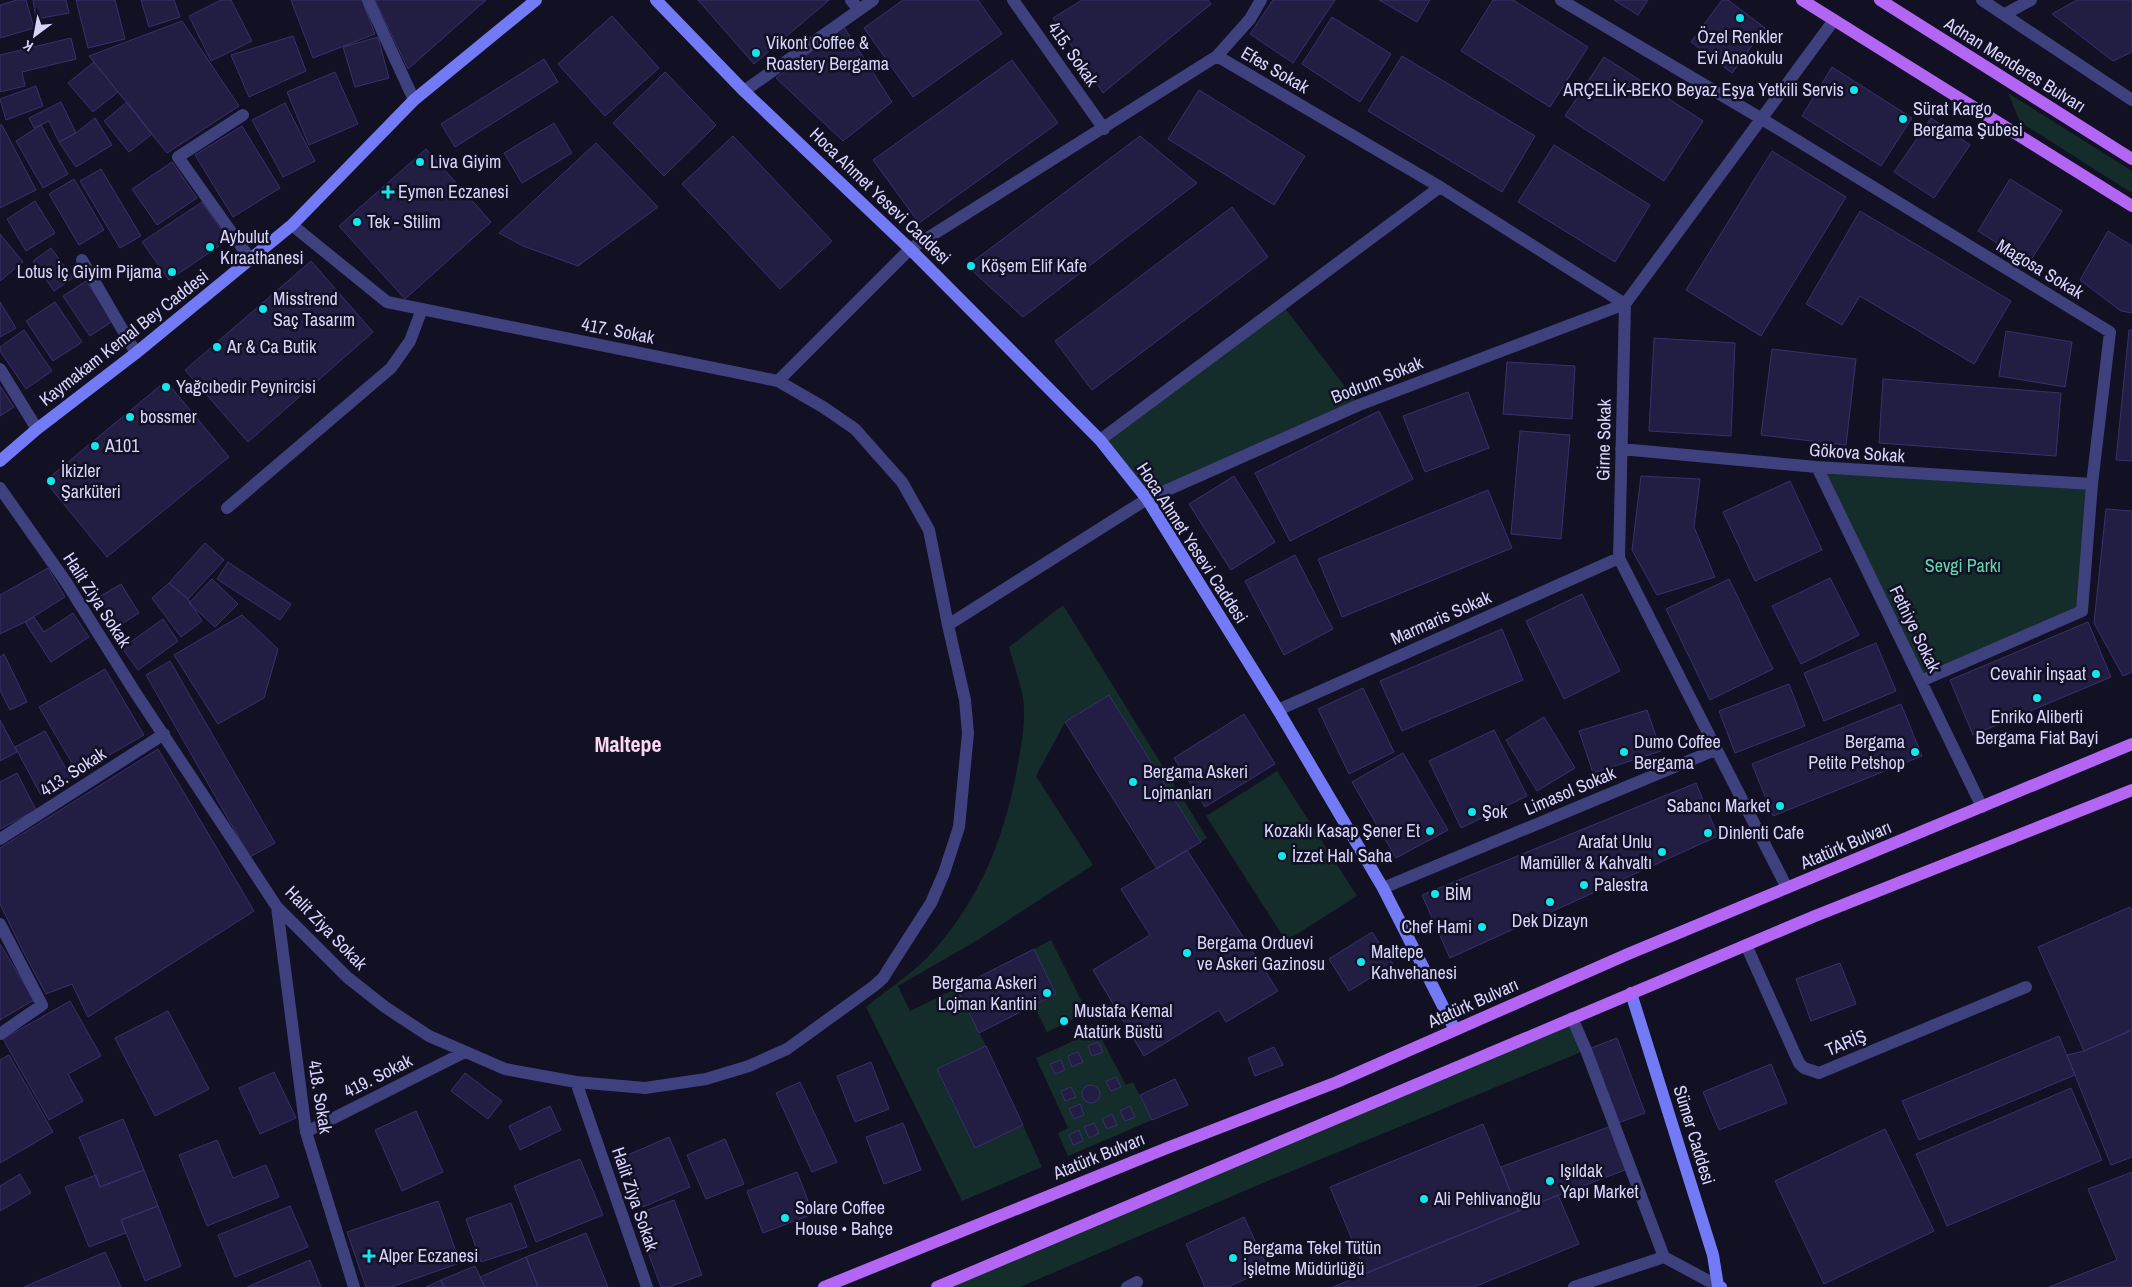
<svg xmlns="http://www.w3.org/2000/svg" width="2132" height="1287" font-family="'Archivo Narrow',sans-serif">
  <rect width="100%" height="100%" fill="#121023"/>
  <path fill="#142d2a" d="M2008 93 2132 171V193L2020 122Z
    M1282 304 1359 405 1147 499 1100 440Z
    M1817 467 2092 484 2082 611 1921 681Z
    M1063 605 1207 838 1201 842 1109 695 1065 722 1036 776 1093 865 976 941 898 986 910 1011 957 988 986 1046 937 1069 975 1148 1023 1125 1042 1167 962 1201 866 1007C889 988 917 971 936 948 982 896 1007 830 1018 763 1022 742 1026 719 1023 698 1020 681 1013 663 1009 647Z
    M1277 771 1357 896 1286 941 1206 816Z
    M1051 940 1087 1012 1047 1032 1034 1006 1056 994 1034 949Z
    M1572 1018 1586 1050 1263 1183 1020 1287H937Z
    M1097 1030 1126 1085 1133 1082 1152 1120 1068 1156 1058 1133 1068 1128 1036 1058Z"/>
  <path fill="#221d43" stroke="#38316d" d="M17 0H26L34 28 0 38V5Z
    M33 0H66L69 13 36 19Z
    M76 0H115L125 39 88 48Z
    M141 0H174L180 17 149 27Z
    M221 0H231L252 41 211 61 189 16Z
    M291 0H362L375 34 313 58Z
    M375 0H486L408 69Z
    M698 0H829L754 64Z
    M903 0H978L1002 34 913 97 864 28Z
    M1082 0H1208L1211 4 1103 93 1053 18Z
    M1273 0H1335L1293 63 1250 34Z
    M1379 0H1430L1417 22Z
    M1493 0H1513L1588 47 1550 107 1461 51Z
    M1614 0H1648L1638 15Z
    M1722 0H1728L1765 28 1732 73 1691 42Z
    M2077 0H2132V52L2113 61 2052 14Z
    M612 16 659 68 605 116 558 64Z
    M1332 17 1391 54 1360 102 1302 64Z
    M182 21 239 106 167 153 89 56Z
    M844 27 892 102 843 141 776 78Z
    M293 36 306 71 249 97 231 55Z
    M378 37 389 78 355 87 343 47Z
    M71 38 76 59 22 72 25 86 0 92V55Z
    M1402 56 1535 136 1502 192 1368 111Z
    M1604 57 1703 121 1664 181 1565 116Z
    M544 59 558 82 455 147 441 124Z
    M1012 60 1058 123 919 223 873 160Z
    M94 62 118 92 93 112 68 83Z
    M1832 67 1912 118 1881 166 1802 116Z
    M335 72 358 124 309 145 287 92Z
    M665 72 716 125 664 176 613 123Z
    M36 86 43 106 6 120 0 99Z
    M1199 90 1305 156 1274 205 1168 139Z
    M61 102 76 133 59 142 49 121 34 128 29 118Z
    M127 102 152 134 129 152 104 121Z
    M285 103 315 161 283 177 252 120Z
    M95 118 112 145 76 167 59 142 76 133Z
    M1931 118 1970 145 1934 198 1894 172Z
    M554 123 572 153 522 183 504 153Z
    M0 125H2L36 190 0 208Z
    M41 125 68 174 43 188 16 141Z
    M242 126 280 188 233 217 195 155Z
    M733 136 832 241 780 289 682 184Z
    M1140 136 1197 183 1023 317 967 266Z
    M596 143 658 207 578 266 523 246 499 233Z
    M1554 145 1650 205 1615 262 1518 202Z
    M426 149 491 222 405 299 339 226Z
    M1772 151 1846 197 1761 336 1686 290Z
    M172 162 197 198 157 225 132 189Z
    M101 169 141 236 120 248 80 181Z
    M74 179 104 230 79 245 49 194Z
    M2010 179 2062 211 2029 263 1978 231Z
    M35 201 55 233 26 251 7 219Z
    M202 202 228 240 169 280 142 242Z
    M1232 207 1268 257 1092 390 1055 341Z
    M1860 211 2011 301 1974 364 1860 296 1842 325 1806 304Z
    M2108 231 2132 246V313L2121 311 2080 280Z
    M0 234 23 262 0 281Z
    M51 248 73 278 54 291 33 261Z
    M311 261 373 332 248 442 185 370Z
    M86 281 113 321 90 336 63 296Z
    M0 302 16 328 0 337Z
    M55 302 82 342 53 361 26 321Z
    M24 330 52 371 26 389 0 351V347Z
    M2129 330H2132V461L2116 460Z
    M2006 331 2072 342 2065 387 1999 376Z
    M1654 338 1735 343 1731 436 1649 431Z
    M1772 349 1856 359 1846 445 1761 435Z
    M1507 362 1575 366 1572 419 1503 414Z
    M1883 379 2061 393 2056 456 1879 443Z
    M166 381 229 457 107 557 45 481Z
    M0 386 14 407 0 416Z
    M1468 392 1489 448 1425 472 1403 416Z
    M1379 411 1413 479 1290 541 1255 473Z
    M1520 431 1570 435 1561 539 1511 534Z
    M1234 476 1275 542 1231 570 1189 504Z
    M1641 476 1700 479 1694 527 1715 577 1657 595 1632 550Z
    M1790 481 1822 550 1755 581 1723 512Z
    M1488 490 1512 548 1342 617 1318 559Z
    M2106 509 2132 511V672L2123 676 2094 623Z
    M205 543 224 560 188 599 169 583Z
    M1295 555 1333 629 1284 655 1245 581Z
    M228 562 291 604 280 620 217 579Z
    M48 568 65 597 25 622 0 634V595Z
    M1830 578 1859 635 1801 664 1772 606Z
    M212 579 238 604 215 627 189 603Z
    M1729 579 1773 669 1710 700 1666 609Z
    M169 583 188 599 202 621 181 637 152 598Z
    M121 584 139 613 117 627 99 597Z
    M1582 594 1620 671 1564 699 1526 621Z
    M73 613 89 637 51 662 25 622 34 617 44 632Z
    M242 615 278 649 264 698 218 724 174 655Z
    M163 619 178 641 138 670 122 648Z
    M2088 622 2111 677 1973 735 1950 680Z
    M1502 629 1523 680 1402 731 1380 681Z
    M1876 643 1896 691 1824 721 1804 673Z
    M4 654 27 702 10 710 0 690V657Z
    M170 661 275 843 250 857 146 675Z
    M105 669 144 735 78 773 39 707Z
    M1789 684 1805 726 1735 753 1719 711Z
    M1363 688 1394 752 1349 774 1318 709Z
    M1109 695 1201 842 1157 869 1065 722Z
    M1901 704 1922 756 1773 816 1752 764Z
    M1647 710 1661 751 1593 773 1579 731Z
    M1244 714 1275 764 1205 807 1174 758Z
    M1544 717 1575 768 1537 791 1506 740Z
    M0 720 17 752 0 761Z
    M1494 730 1527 796 1461 828 1429 761Z
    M45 731 71 778 41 795 15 747Z
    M158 749 254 911 88 1017 72 984 46 994 22 949 0 904V848Z
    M1403 753 1448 830 1396 858 1352 782Z
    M17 773 36 810 0 829V782Z
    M1696 783 1718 836 1450 958 1422 895Z
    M1187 850 1278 991 1226 1022 1219 1010 1144 1056 1093 970 1150 935 1121 889Z
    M2130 907 2132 911V1030L2084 1051 2038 947Z
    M1372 932 1393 964 1349 991 1329 959Z
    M0 944 34 1000 0 1020Z
    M1034 949 1056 994 979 1033 957 988Z
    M1840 963 1856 1004 1811 1021 1796 979Z
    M70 1001 101 1056 68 1074 83 1101 49 1120 3 1039Z
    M168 1011 209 1089 155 1116 115 1038Z
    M2132 1030V1157L2111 1165 2067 1055 2084 1051Z
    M2059 1036 2075 1075 1919 1140 1902 1101Z
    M1617 1038 1645 1113 1615 1124 1586 1050Z
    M1098 1042 1103 1052 1092 1056 1088 1046Z
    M986 1046 1023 1125 975 1148 937 1069Z
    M1274 1047 1283 1065 1255 1076 1248 1058Z
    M1078 1052 1083 1062 1072 1067 1068 1056Z
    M9 1055 53 1132 0 1163V1060Z
    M1061 1060 1065 1070 1055 1074 1050 1064Z
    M871 1062 889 1109 855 1122 837 1076Z
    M1771 1064 1787 1103 1719 1130 1703 1092Z
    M274 1072 296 1118 260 1134 239 1088Z
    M465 1073 502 1101 488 1119 451 1091Z
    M1116 1077 1121 1087 1111 1091 1106 1081Z
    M1175 1079 1188 1105 1152 1120 1140 1095Z
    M800 1082 837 1162 812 1172 776 1093Z
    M1082 1094a9 9 0 1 1 18 0a9 9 0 1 1-18 0Z
    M1071 1087 1076 1097 1065 1101 1061 1091Z
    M2071 1088 2102 1160 1947 1226 1916 1154Z
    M1080 1104 1084 1115 1074 1119 1069 1109Z
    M550 1106 561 1130 520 1150 509 1126Z
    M1130 1106 1135 1117 1125 1121 1120 1111Z
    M416 1111 443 1172 402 1191 375 1130Z
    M1112 1114 1117 1125 1107 1129 1102 1119Z
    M123 1119 144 1170 100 1187 79 1137Z
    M903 1123 921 1170 884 1184 866 1137Z
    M1094 1123 1099 1133 1089 1138 1084 1127Z
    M1483 1124 1518 1211 1366 1273 1330 1187Z
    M1614 1125 1630 1168 1518 1211 1501 1167Z
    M1885 1129 1934 1231 1824 1284 1775 1181Z
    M1079 1130 1083 1141 1073 1145 1069 1135Z
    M669 1137 690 1187 643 1207 621 1158Z
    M725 1139 744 1184 706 1199 687 1155Z
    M217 1140 233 1178 266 1165 279 1197 207 1226 179 1155Z
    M580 1159 603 1215 536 1242 514 1186Z
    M144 1170 158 1206 121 1220 126 1233 89 1247 65 1187 96 1175 100 1187Z
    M797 1172 813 1214 763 1233 747 1191Z
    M2132 1172V1287H2049L2117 1260 2088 1189Z
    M20 1174 31 1193 0 1211V1186Z
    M1558 1195 1579 1244 1474 1287H1333Z
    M674 1200 702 1275 669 1287H661L634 1215Z
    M438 1201 460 1263 391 1287H366L347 1232Z
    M511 1203 527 1247 481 1262 466 1219Z
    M158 1206 181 1266 145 1281 121 1220Z
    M290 1206 308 1247 235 1277 218 1235Z
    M1244 1217 1268 1269 1228 1287H1205L1186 1244Z
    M586 1233 608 1287H538L526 1257Z
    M105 1252 121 1287H24Z
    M526 1257 538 1287H485L480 1277Z
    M310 1260 321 1287H247Z
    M475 1266 485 1287H444L441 1280Z
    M441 1280 444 1287H426Z"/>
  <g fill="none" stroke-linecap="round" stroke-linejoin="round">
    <path stroke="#3f417f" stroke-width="12" d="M227 508 391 368 410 341 422 309
      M1746 945 1799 1063 1804 1068 1819 1073 2026 987
      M1572 1018 1586 1050 1664 1257 1718 1286
      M1127 1287 1137 1282
      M1574 1287 1664 1257"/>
    <path stroke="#3f417f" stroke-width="12" d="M368 0 414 100
      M851 0 859 10
      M1013 0 1104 129
      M1561 0 1762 119 2110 332 2092 484 2082 611 1921 681
      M1982 0 2132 100
      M2005 14 2031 0
      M1217 56 1440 187 1625 304
      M744 91 873 0
      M243 115 178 157 251 260
      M292 225 387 302 778 381 910 249 1217 56 1250 19 1261 0
      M82 260 136 353
      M0 369 37 429
      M778 381 823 407 855 429 902 482 929 530 948 625
      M1100 440 1440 187
      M1621 449 1817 467 2092 484
      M1817 467 1982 807
      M0 488 66 582 133 689 277 907 347 977 385 1007 429 1036 505 1069 576 1082 645 1088 706 1079 749 1066 787 1049 874 986 883 978 895 959 931 903 944 873 959 827 968 733 965 700 948 625 1147 499 1359 405 1625 304
      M1278 710 1619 558
      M0 839 164 734
      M1383 888 1715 750
      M1787 888 1619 558 1625 304 1834 20
      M277 907 306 1132 354 1287
      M0 924 42 1005 0 1034
      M576 1082 647 1287
      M306 1132 465 1052"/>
    <path stroke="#737af5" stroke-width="12" d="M656 0 744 91 910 249 1100 440 1147 499 1278 710 1383 888 1455 1030
      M0 461 37 429 136 353 292 225 414 100 536 0
      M1631 993 1713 1255 1718 1286 1721 1287"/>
    <path stroke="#b365f4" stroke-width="12" d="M1802 0 2132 206
      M1880 0 2132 159
      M824 1287 1167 1148 1337 1082 1628 954 2132 744
      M937 1287 1815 916 2132 790"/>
  </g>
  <g fill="#11e7ec" stroke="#121023" stroke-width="2">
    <circle cx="1740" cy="18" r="5"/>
    <circle cx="756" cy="53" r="5"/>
    <circle cx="1854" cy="90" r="5"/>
    <circle cx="1903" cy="119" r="5"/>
    <circle cx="420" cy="162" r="5"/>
    <path d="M385.5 184.5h5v5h5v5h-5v5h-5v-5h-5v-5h5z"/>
    <circle cx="357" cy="222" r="5"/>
    <circle cx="210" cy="247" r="5"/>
    <circle cx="971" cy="266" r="5"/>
    <circle cx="172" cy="272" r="5"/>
    <circle cx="263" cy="309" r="5"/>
    <circle cx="217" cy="347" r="5"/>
    <circle cx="166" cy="387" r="5"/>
    <circle cx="130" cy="417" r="5"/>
    <circle cx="95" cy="446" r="5"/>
    <circle cx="51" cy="481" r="5"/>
    <circle cx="2096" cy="674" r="5"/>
    <circle cx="2037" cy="698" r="5"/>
    <circle cx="1624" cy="752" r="5"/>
    <circle cx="1915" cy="752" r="5"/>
    <circle cx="1133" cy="782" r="5"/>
    <circle cx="1780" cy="806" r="5"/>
    <circle cx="1472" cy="812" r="5"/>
    <circle cx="1430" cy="831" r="5"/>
    <circle cx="1708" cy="833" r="5"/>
    <circle cx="1662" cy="852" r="5"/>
    <circle cx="1282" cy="856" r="5"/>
    <circle cx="1584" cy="885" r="5"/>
    <circle cx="1435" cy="894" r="5"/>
    <circle cx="1550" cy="902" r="5"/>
    <circle cx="1482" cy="927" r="5"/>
    <circle cx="1187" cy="953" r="5"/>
    <circle cx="1361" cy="962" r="5"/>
    <circle cx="1047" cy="993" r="5"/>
    <circle cx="1064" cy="1021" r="5"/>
    <circle cx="1550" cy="1181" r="5"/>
    <circle cx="1424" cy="1199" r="5"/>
    <circle cx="785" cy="1218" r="5"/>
    <path d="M366.5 1248.5h5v5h5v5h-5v5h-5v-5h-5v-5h5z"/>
    <circle cx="1233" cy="1258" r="5"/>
  </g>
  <g text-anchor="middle" stroke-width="5" stroke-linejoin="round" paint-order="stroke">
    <g font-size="18" fill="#d7d5fc" stroke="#121023" text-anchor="start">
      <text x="1740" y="43" text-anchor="middle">Özel Renkler<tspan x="1740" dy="21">Evi Anaokulu</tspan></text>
      <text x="766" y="49">Vikont Coffee &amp;<tspan x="766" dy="21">Roastery Bergama</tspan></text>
      <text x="1844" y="96" text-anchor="end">ARÇELİK-BEKO Beyaz Eşya Yetkili Servis</text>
      <text x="1913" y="115">Sürat Kargo<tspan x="1913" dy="21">Bergama Şubesi</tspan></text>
      <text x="430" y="168">Liva Giyim</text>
      <text x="398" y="198">Eymen Eczanesi</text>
      <text x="367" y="228">Tek - Stilim</text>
      <text x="220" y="243">Aybulut<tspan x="220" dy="21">Kıraathanesi</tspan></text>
      <text x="981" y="272">Köşem Elif Kafe</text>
      <text x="162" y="278" text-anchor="end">Lotus İç Giyim Pijama</text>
      <text x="273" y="305">Misstrend<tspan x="273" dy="21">Saç Tasarım</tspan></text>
      <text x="227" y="353">Ar &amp; Ca Butik</text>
      <text x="176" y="393">Yağcıbedir Peynircisi</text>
      <text x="140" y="423">bossmer</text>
      <text x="105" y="452">A101</text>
      <text x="61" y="477">İkizler<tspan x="61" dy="21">Şarküteri</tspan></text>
      <text x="2086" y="680" text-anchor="end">Cevahir İnşaat</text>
      <text x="2037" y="723" text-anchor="middle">Enriko Aliberti<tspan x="2037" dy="21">Bergama Fiat Bayi</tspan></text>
      <text x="1634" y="748">Dumo Coffee<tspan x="1634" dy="21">Bergama</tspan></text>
      <text x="1905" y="748" text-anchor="end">Bergama<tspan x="1905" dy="21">Petite Petshop</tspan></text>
      <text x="1143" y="778">Bergama Askeri<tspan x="1143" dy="21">Lojmanları</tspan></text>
      <text x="1770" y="812" text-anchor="end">Sabancı Market</text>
      <text x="1482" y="818">Şok</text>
      <text x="1420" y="837" text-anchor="end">Kozaklı Kasap Şener Et</text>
      <text x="1718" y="839">Dinlenti Cafe</text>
      <text x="1652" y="848" text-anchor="end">Arafat Unlu<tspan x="1652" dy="21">Mamüller &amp; Kahvaltı</tspan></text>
      <text x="1292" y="862">İzzet Halı Saha</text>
      <text x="1594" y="891">Palestra</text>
      <text x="1445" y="900">BİM</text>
      <text x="1550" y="927" text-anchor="middle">Dek Dizayn</text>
      <text x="1472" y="933" text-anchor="end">Chef Hami</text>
      <text x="1197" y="949">Bergama Orduevi<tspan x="1197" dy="21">ve Askeri Gazinosu</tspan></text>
      <text x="1371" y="958">Maltepe<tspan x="1371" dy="21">Kahvehanesi</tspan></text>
      <text x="1037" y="989" text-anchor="end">Bergama Askeri<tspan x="1037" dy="21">Lojman Kantini</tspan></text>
      <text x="1074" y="1017">Mustafa Kemal<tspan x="1074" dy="21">Atatürk Büstü</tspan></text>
      <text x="1560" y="1177">Işıldak<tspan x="1560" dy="21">Yapı Market</tspan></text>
      <text x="1434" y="1205">Ali Pehlivanoğlu</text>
      <text x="795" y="1214">Solare Coffee<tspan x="795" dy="21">House • Bahçe</tspan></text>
      <text x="1243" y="1254">Bergama Tekel Tütün<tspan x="1243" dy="21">İşletme Müdürlüğü</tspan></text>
      <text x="379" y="1262">Alper Eczanesi</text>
    </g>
    <g font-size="18" fill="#d7d5fc" stroke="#121023">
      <text transform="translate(1073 54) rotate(55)" y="6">415. Sokak</text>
      <text transform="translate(2015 65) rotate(32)" y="6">Adnan Menderes Bulvarı</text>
      <text transform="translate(1275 70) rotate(30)" y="6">Efes Sokak</text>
      <text transform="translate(880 196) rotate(44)" y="6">Hoca Ahmet Yesevi Caddesi</text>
      <text transform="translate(2040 269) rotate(31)" y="6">Magosa Sokak</text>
      <text transform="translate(618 331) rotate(11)" y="6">417. Sokak</text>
      <text transform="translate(124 338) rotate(-38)" y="6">Kaymakam Kemal Bey Caddesi</text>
      <text transform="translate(1377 380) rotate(-22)" y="6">Bodrum Sokak</text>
      <text transform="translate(1604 440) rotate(-89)" y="6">Girne Sokak</text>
      <text transform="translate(1857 453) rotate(4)" y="6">Gökova Sokak</text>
      <text transform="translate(1192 543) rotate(57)" y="6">Hoca Ahmet Yesevi Caddesi</text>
      <text transform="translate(97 600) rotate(57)" y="6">Halit Ziya Sokak</text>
      <text transform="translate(1441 618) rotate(-24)" y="6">Marmaris Sokak</text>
      <text transform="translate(1915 629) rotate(64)" y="6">Fethiye Sokak</text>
      <text transform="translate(73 772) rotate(-33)" y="6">413. Sokak</text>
      <text transform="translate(1570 791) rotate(-23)" y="6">Limasol Sokak</text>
      <text transform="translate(1846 845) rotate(-23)" y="6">Atatürk Bulvarı</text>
      <text transform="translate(326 928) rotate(46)" y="6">Halit Ziya Sokak</text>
      <text transform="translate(1473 1003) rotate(-24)" y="6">Atatürk Bulvarı</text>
      <text transform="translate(1846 1043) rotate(-22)" y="6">TARİŞ</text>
      <text transform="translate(378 1076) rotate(-27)" y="6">419. Sokak</text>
      <text transform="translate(320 1097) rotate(81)" y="6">418. Sokak</text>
      <text transform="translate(1694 1135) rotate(73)" y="6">Sümer Caddesi</text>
      <text transform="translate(1099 1156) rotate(-22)" y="6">Atatürk Bulvarı</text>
      <text transform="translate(635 1199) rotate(71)" y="6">Halit Ziya Sokak</text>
    </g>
    <g font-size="18" fill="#66d7b2" stroke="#121023">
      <text x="1963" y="572">Sevgi Parkı</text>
    </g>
    <g font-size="22" font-weight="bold" fill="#fcd7f2" stroke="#121023">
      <text x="628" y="752">Maltepe</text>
    </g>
  </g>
  <g transform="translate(35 35) rotate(212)" stroke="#121023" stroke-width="4" paint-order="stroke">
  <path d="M0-4L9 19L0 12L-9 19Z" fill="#d7d5fc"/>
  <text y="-8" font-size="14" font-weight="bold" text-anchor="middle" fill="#d7d5fc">K</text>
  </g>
</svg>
